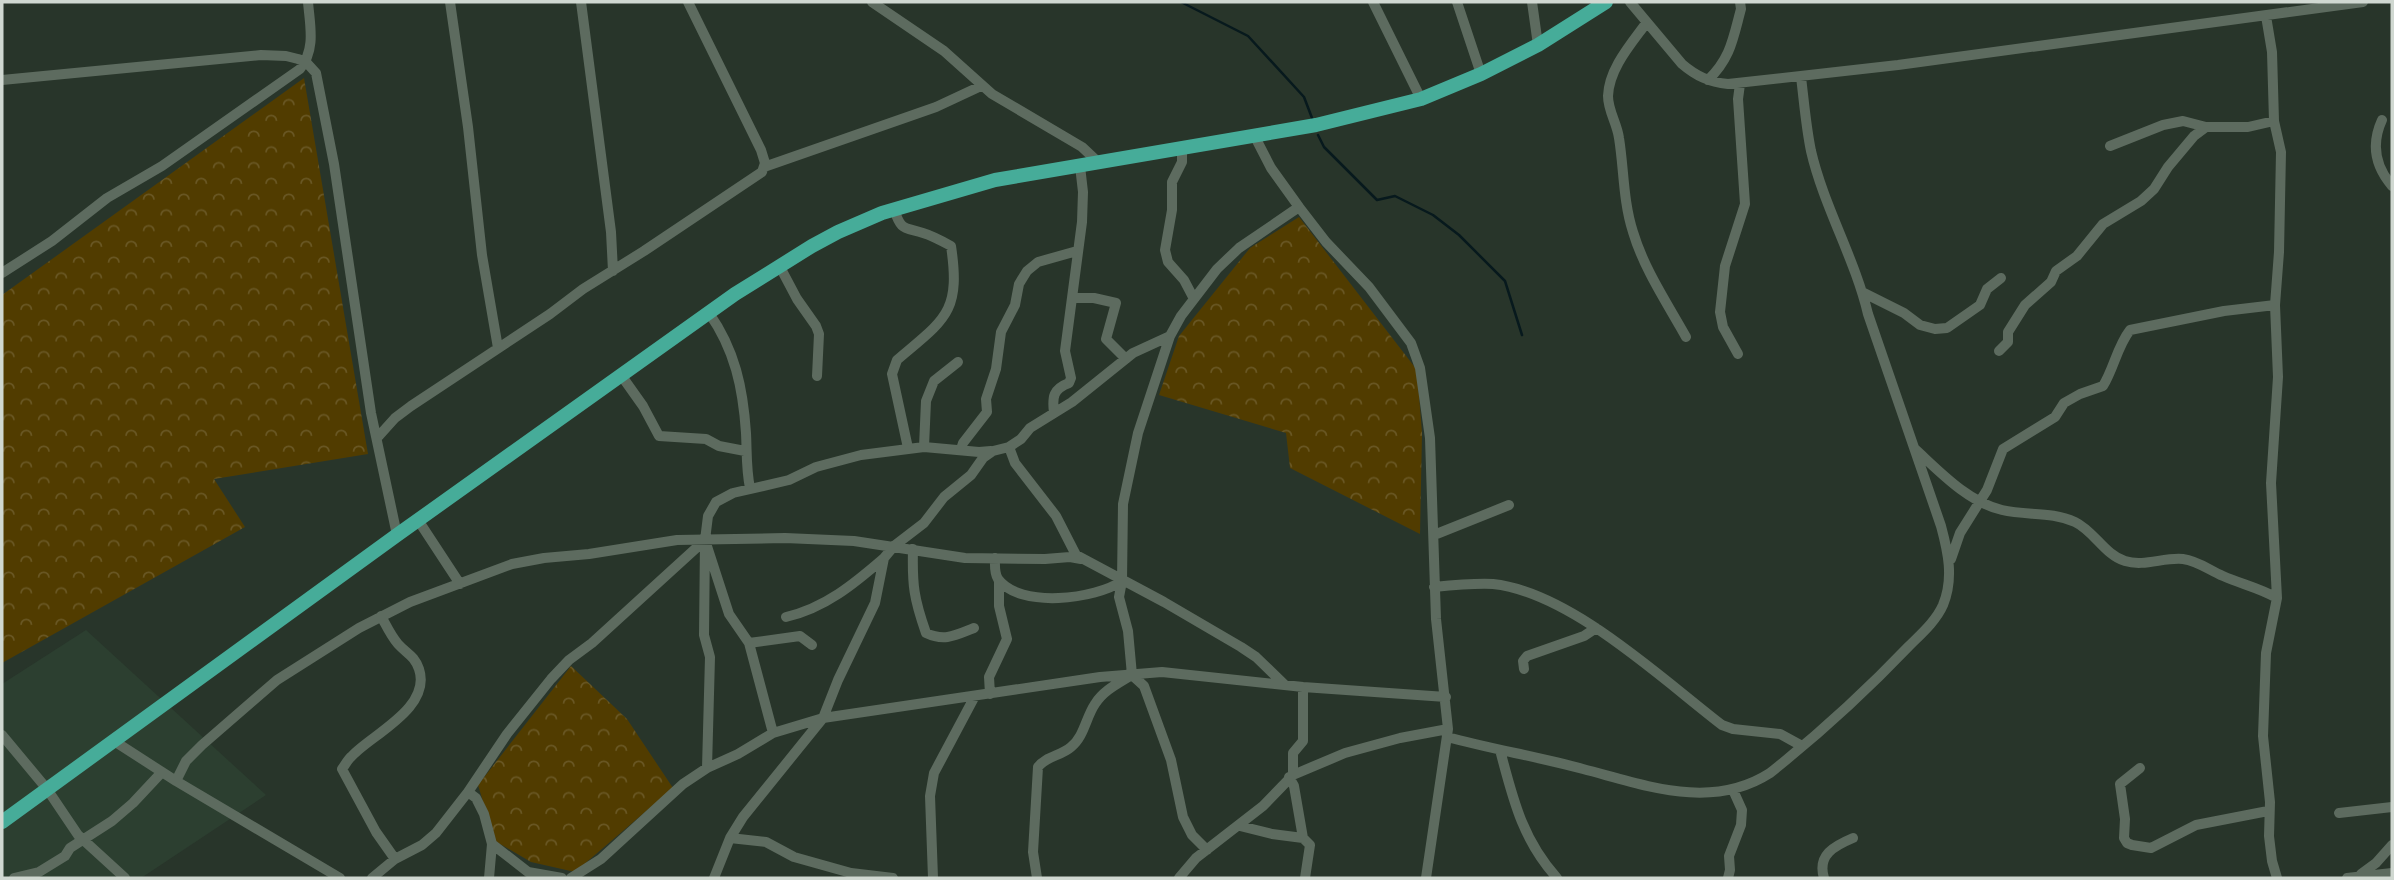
<svg xmlns="http://www.w3.org/2000/svg" width="2394" height="880" font-family="'DM Sans',sans-serif">
  <defs>
    <pattern id="forest-crowns" width="20" height="18" patternUnits="userSpaceOnUse" patternTransform="scale(1.75)"><rect width="20" height="18" fill="#513c00"/><path d="M2 6a3 3 0 1 1 6 0M12 15a3 3 0 1 1 6 0" fill="none" stroke="#695724"/></pattern>
  </defs>
  <rect width="100%" height="100%" fill="#28352a"/>
  <path fill="#2c3f30" d="M86 630 266 795 141 878H2V684Z"/>
  <path fill="url(#forest-crowns)" d="M304 78 368 454 214 479 245 527 2 663V295Z
    M1299 217 1417 370 1422 433 1420 534 1290 468 1286 433 1159 395 1179 336 1250 248Z
    M571 666 627 719 673 788 575 872 531 862 495 841 478 785Z"/>
  <g fill="none" stroke-linecap="round" stroke-linejoin="round">
    <path stroke="#07191d" stroke-width="2.5" d="M1181 2 1248 36 1304 97 1312 118
      M1318 135 1324 147 1377 200 1395 196 1433 215 1459 235 1505 281 1522 335"/>
    <path stroke="#5d6b5f" stroke-width="10" d="M450 2 468 127 482 255 498 348
      M581 2 611 232 613 271
      M872 2 944 51 992 94 1082 147 1099 163
      M1373 2 1421 99
      M1457 2 1481 74
      M1532 2 1538 45
      M1630 2 1682 64C1696 76 1709 82 1728 84L1898 65 2363 2
      M2266 16 2272 52 2274 121 2281 152 2279 252 2275 305 2278 377 2271 483 2277 598 2266 653 2263 736 2270 802 2269 836 2272 861 2277 878
      M1647 22C1632 43 1609 68 1608 96 1608 111 1617 123 1619 138 1624 169 1623 201 1633 232 1644 269 1667 303 1686 337
      M2 80 261 55 286 56 298 59 306 62 316 73 334 164 371 413 397 535
      M1708 80C1731 58 1733 38 1741 9L1740 2
      M2382 120C2371 144 2375 166 2392 186
      M1254 135 1271 168 1299 207 1326 242 1369 287 1411 343 1420 368 1430 438 1436 619 1448 729 1426 878
      M2110 146 2163 125 2183 121 2206 127H2248L2274 121
      M1182 147V162L1172 182V210L1165 250 1168 262 1184 280 1194 299
      M764 167 936 107 981 86
      M894 209C901 231 904 227 923 233 933 236 942 241 951 246 961 313 945 319 897 360L892 374 908 448
      M779 265 797 299 816 326 819 334 817 376
      M2 273 52 241 107 198 162 166 300 69C316 49 310 26 308 2
      M1862 292 1904 313 1920 325 1935 329 1947 328 1980 305 1987 289 2001 278
      M1072 298H1094L1116 303 1106 339 1126 359
      M709 313C735 350 743 388 746 433 747 452 746 469 750 488
      M1999 351 2008 342V332L2025 305 2051 282 2056 271 2077 256 2103 224 2141 201 2154 189 2168 167 2194 136 2206 127
      M1738 354 1723 327 1720 312 1725 266 1745 204 1738 99 1740 84
      M621 375 643 406 659 436 706 439 719 446 745 451
      M1054 413C1052 397 1053 389 1069 383L1071 378 1065 351 1082 222 1083 192 1080 166
      M377 438 395 418 411 406 550 314 583 289 644 251 762 172 765 163 761 150 688 2
      M924 447 926 401 934 381 958 362
      M1009 447 1015 463 1056 516 1076 555 1164 602 1241 647 1256 657 1285 685
      M961 449 963 443 987 412 986 399 996 369 1001 332 1015 305 1019 284 1027 271 1038 262 1077 251
      M1915 449C1940 472 1968 502 2002 510 2027 516 2051 511 2075 522 2094 531 2105 555 2125 561 2144 567 2164 557 2183 559 2198 561 2209 570 2223 576 2241 584 2260 588 2277 598
      M418 520 460 584
      M1434 535 1509 505
      M913 549C912 585 914 599 926 633 945 642 956 635 974 628
      M995 558C995 565 994 573 998 579 1020 609 1096 599 1122 581
      M1951 559 1960 533 1987 490 2003 449 2055 417 2064 403 2080 394 2103 386C2114 368 2117 347 2130 330L2224 311 2275 305
      M1434 587C1454 585 1474 583 1493 584 1570 592 1662 679 1722 725L1733 729 1780 734 1802 746
      M381 616C386 625 391 636 398 644 407 654 414 655 419 669 432 708 371 735 352 756 348 759 345 765 342 769L376 832 395 859
      M786 617C825 608 854 584 884 558
      M749 643 800 636 812 645
      M1524 669 1523 661 1527 656 1584 636 1596 628
      M990 694 989 677 1007 639 999 606V580
      M2 735 47 789 78 835 125 878
      M1447 737C1492 749 1538 757 1583 769 1645 785 1711 811 1770 773 1819 734 1866 691 1909 646 1921 634 1936 621 1943 605 1954 578 1948 552 1941 526L1868 314C1855 259 1824 207 1811 151 1806 127 1804 101 1801 77
      M114 741 176 781 340 878
      M1500 750C1513 799 1522 839 1557 878
      M707 768 710 657 704 635 705 540 708 516 716 502 733 493 789 480 816 467 861 455 924 447 979 452 991 451
      M2140 768 2120 784 2125 819 2124 838 2127 843 2132 845 2151 848 2196 825 2268 811
      M1293 775V753L1303 741V687
      M1289 777 1294 786 1303 838
      M176 781 186 761 202 745 277 680 359 628 410 602 512 564 544 558 589 554 677 540 785 538 854 541 965 558 1045 559 1070 557 1081 559
      M468 792 476 798 484 814 492 844 528 872 562 878
      M2339 813 2392 807
      M1240 826 1272 834 1303 838 1310 845 1305 878
      M730 838 766 842 794 857 851 873 893 878
      M1207 850 1192 835 1183 817 1171 760 1144 686 1132 675 1128 631 1119 597 1122 581 1123 504 1138 433 1170 336 1181 316 1217 269 1239 248 1299 207
      M2361 874 2376 863 2392 845
      M14 878 39 872 65 856 70 848 112 821 133 803 162 772
      M372 878 395 859 422 845 436 833 468 792 507 734 551 679 569 660 592 643 705 540 729 614 749 643 773 733
      M489 878 492 844
      M571 878 601 859 683 784 707 768 738 754 773 733 823 718 1100 677 1162 672 1303 687 1446 697
      M714 878 730 838 743 817 823 718 838 680 875 603 884 558 894 546 924 523 944 497 971 475 983 458 993 451 1009 447 1021 439 1030 428 1072 402 1133 353 1170 336
      M933 878 930 796 934 773 975 696
      M1037 878 1033 852 1038 767C1046 756 1061 756 1071 747 1084 737 1086 717 1095 704 1103 691 1117 684 1130 676
      M1179 878 1196 858 1263 806 1293 775 1345 753 1400 738 1448 729
      M1728 878 1730 870 1729 856 1741 825 1742 810 1733 790
      M1824 878C1817 855 1834 846 1853 838
      M2347 878 2392 873"/>
    <path stroke="#46ac99" stroke-width="14" d="M2 822 397 535 735 294 812 246 838 232 882 213 995 180 1316 125 1421 99 1481 74 1538 45 1606 2"/>
  </g>
  <rect width="2394" height="880" fill="none" stroke="#d0d8d1" stroke-width="7"/>
</svg>
